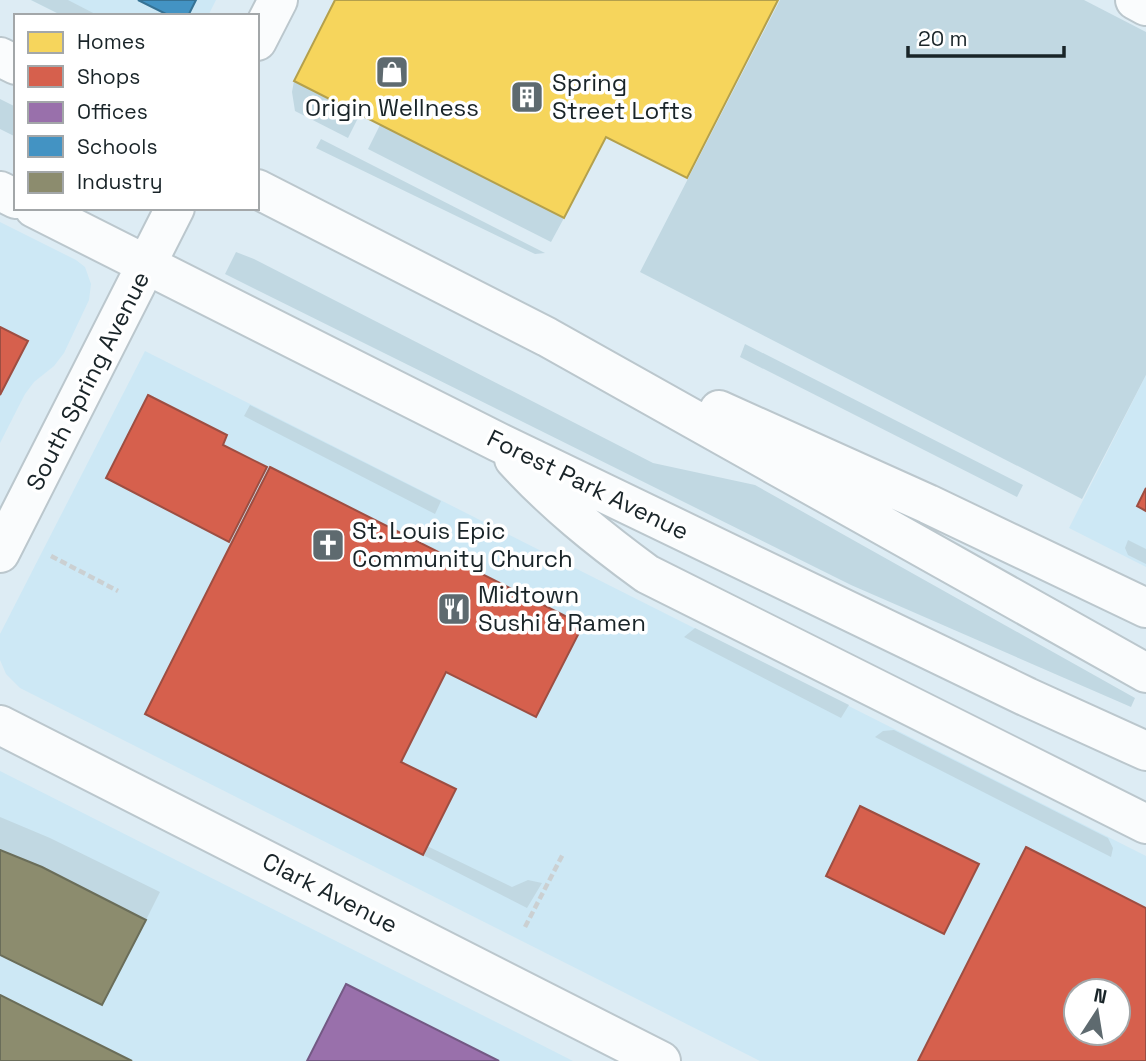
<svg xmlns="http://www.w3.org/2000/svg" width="1146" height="1061" font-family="'Space Grotesk',sans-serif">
  <rect width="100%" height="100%" fill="#ddecf4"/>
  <path fill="#cde8f5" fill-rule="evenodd" d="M31 0H216L208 16H63Z
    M0 222 76 260 85 267 91 284 89 300 64 353 54 366 34 382 25 394 0 443Z
    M145 351 1146 856V1061H760L20 688 6 674 0 660V634ZM1076 991H1118V1033H1076Z
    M1146 375V567L1069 528Z
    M0 771 573 1061H0Z"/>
  <path fill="#c1d8e2" d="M31 0H68L99 16H63Z
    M780 0H1084L1146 32V375L1082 499 640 272Z
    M294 81 360 114 348 138 295 111 292 92Z
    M0 99 16 107V137L0 129Z
    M380 125 564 218 551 242 368 149Z
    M321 139 545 253 535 254 316 148Z
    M236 252 254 259 653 463 755 485 1135 698 1131 707 851 585 225 274Z
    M745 344 1023 485 1017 497 740 357Z
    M250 405 441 501 435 514 244 416Z
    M1128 540 1146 549V564L1128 555 1125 548Z
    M695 628 849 705 841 718 684 637Z
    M894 730 1108 838 1113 848 1111 857 875 737 883 731Z
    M0 817 50 838 160 892 146 920 42 867 0 850Z
    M427 846 512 887 528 880 542 883 527 908 423 855Z"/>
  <path fill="#f6d55c" stroke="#b4a04c" stroke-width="2" d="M335 0H778L687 178 606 137 564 218 294 81Z"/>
  <path fill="#d6604d" stroke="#9d4e42" stroke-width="2" fill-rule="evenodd" d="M0 327 28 341 0 395Z
    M148 395 227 435 223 445 267 467 229 542 106 478Z
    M270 467 583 625 536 717 446 672 401 762 456 789 423 855 145 714Z
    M1146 488V511L1137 506Z
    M860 806 979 864 944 934 826 876Z
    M1026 847 1146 908V1061H918ZM1076 991H1118V1033H1076Z"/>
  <path fill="#9970ab" stroke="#735984" stroke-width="2" d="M346 984 499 1061H307Z"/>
  <path fill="#4393c3" stroke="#367294" stroke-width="2" d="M138 0H196L188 16H170Z"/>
  <path fill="#8c8c6e" stroke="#6a6d59" stroke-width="2" d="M0 850 42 867 146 920 102 1005 0 955Z
    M0 995 132 1061H0Z"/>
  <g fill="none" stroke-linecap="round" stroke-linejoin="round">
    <defs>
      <path id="minor" d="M1135 0 1146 6
        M257 41 278 0
        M0 553 175 208
        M0 725 661 1061"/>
      <path id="major" d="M0 57 16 65
        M257 189 547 337 1146 673
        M0 191 16 199
        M34 208 498 442 1027 697 1146 751
        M719 410 928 504 1146 608
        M514 459C554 503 599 539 647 574L1146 824"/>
    </defs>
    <use href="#minor" stroke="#bbc7cd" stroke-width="42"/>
    <use href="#major" stroke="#bbc7cd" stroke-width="42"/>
    <path stroke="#cbd0d2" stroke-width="4.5" stroke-dasharray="7 3.5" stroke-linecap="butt" d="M51 556 118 591
      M525 927 563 854"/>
    <use href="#minor" stroke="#fafcfd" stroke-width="38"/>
    <use href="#major" stroke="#fafcfd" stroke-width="38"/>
  </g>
  <defs>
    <symbol id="shop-square" viewBox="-11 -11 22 22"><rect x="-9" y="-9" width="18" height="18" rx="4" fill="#5e6a6f" stroke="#fff"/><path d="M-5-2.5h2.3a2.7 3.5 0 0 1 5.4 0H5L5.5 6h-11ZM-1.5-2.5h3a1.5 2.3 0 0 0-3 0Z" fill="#fff"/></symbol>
    <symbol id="building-square" viewBox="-11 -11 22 22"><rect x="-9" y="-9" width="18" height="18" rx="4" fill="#5e6a6f" stroke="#fff"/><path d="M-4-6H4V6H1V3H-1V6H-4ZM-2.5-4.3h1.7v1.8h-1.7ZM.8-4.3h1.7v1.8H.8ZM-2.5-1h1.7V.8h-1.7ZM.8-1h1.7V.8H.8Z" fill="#fff"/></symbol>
    <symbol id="church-square" viewBox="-11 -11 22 22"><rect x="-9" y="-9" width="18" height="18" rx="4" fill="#5e6a6f" stroke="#fff"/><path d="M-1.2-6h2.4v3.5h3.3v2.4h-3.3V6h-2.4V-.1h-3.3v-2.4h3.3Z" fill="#fff"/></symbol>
    <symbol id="restaurant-square" viewBox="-11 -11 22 22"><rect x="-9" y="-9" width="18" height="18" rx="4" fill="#5e6a6f" stroke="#fff"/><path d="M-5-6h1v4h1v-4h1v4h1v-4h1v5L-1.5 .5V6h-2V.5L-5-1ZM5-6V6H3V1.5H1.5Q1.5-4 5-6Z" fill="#fff"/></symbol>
  </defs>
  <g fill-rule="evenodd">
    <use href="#shop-square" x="373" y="53" width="38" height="38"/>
    <use href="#building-square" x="508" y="78" width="38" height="38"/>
    <use href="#church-square" x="309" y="526" width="38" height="38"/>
    <use href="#restaurant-square" x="435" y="590" width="38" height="38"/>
  </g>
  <g text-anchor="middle" stroke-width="7" stroke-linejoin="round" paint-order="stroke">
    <g font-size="24" fill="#192428" stroke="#fff" text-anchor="start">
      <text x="552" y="91">Spring<tspan x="552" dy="28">Street Lofts</tspan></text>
      <text x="392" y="116" text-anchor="middle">Origin Wellness</text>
      <text x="352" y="539">St. Louis Epic<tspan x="352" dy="28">Community Church</tspan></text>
      <text x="478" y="603">Midtown<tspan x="478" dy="28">Sushi &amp; Ramen</tspan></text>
    </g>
    <g font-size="24" fill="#192428" stroke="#fff">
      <text transform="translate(88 381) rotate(-63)" y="8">South Spring Avenue</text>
      <text transform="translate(588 485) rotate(26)" y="8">Forest Park Avenue</text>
      <text transform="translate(330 893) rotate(27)" y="8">Clark Avenue</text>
    </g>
  </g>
  <rect x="14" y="14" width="245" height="196" fill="#ffffff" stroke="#a3a7a9" stroke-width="2"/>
  <rect x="28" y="32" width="35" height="21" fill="#f6d55c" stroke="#a3a7a9" stroke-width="2"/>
  <text x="77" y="49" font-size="21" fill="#192428">Homes</text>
  <rect x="28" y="66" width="35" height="21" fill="#d6604d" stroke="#a3a7a9" stroke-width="2"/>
  <text x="77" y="84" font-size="21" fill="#192428">Shops</text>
  <rect x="28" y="102" width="35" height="21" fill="#9970ab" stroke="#a3a7a9" stroke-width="2"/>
  <text x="77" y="119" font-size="21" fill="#192428">Offices</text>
  <rect x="28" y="136" width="35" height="21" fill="#4393c3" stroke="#a3a7a9" stroke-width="2"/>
  <text x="77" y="154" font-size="21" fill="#192428">Schools</text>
  <rect x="28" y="172" width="35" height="21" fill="#8c8c6e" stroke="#a3a7a9" stroke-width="2"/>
  <text x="77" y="189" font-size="21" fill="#192428">Industry</text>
  <g transform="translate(1097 1012) rotate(12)"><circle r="33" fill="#ffffff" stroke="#a3a7a9" stroke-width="2"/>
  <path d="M0-5L12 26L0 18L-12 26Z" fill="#5e6a6f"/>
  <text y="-10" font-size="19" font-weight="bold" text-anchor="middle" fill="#192428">N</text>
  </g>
  <path d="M908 46v10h156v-10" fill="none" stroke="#192428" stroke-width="3.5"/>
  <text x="918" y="46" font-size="21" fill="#192428" stroke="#ffffff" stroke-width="5" paint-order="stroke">20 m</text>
</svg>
